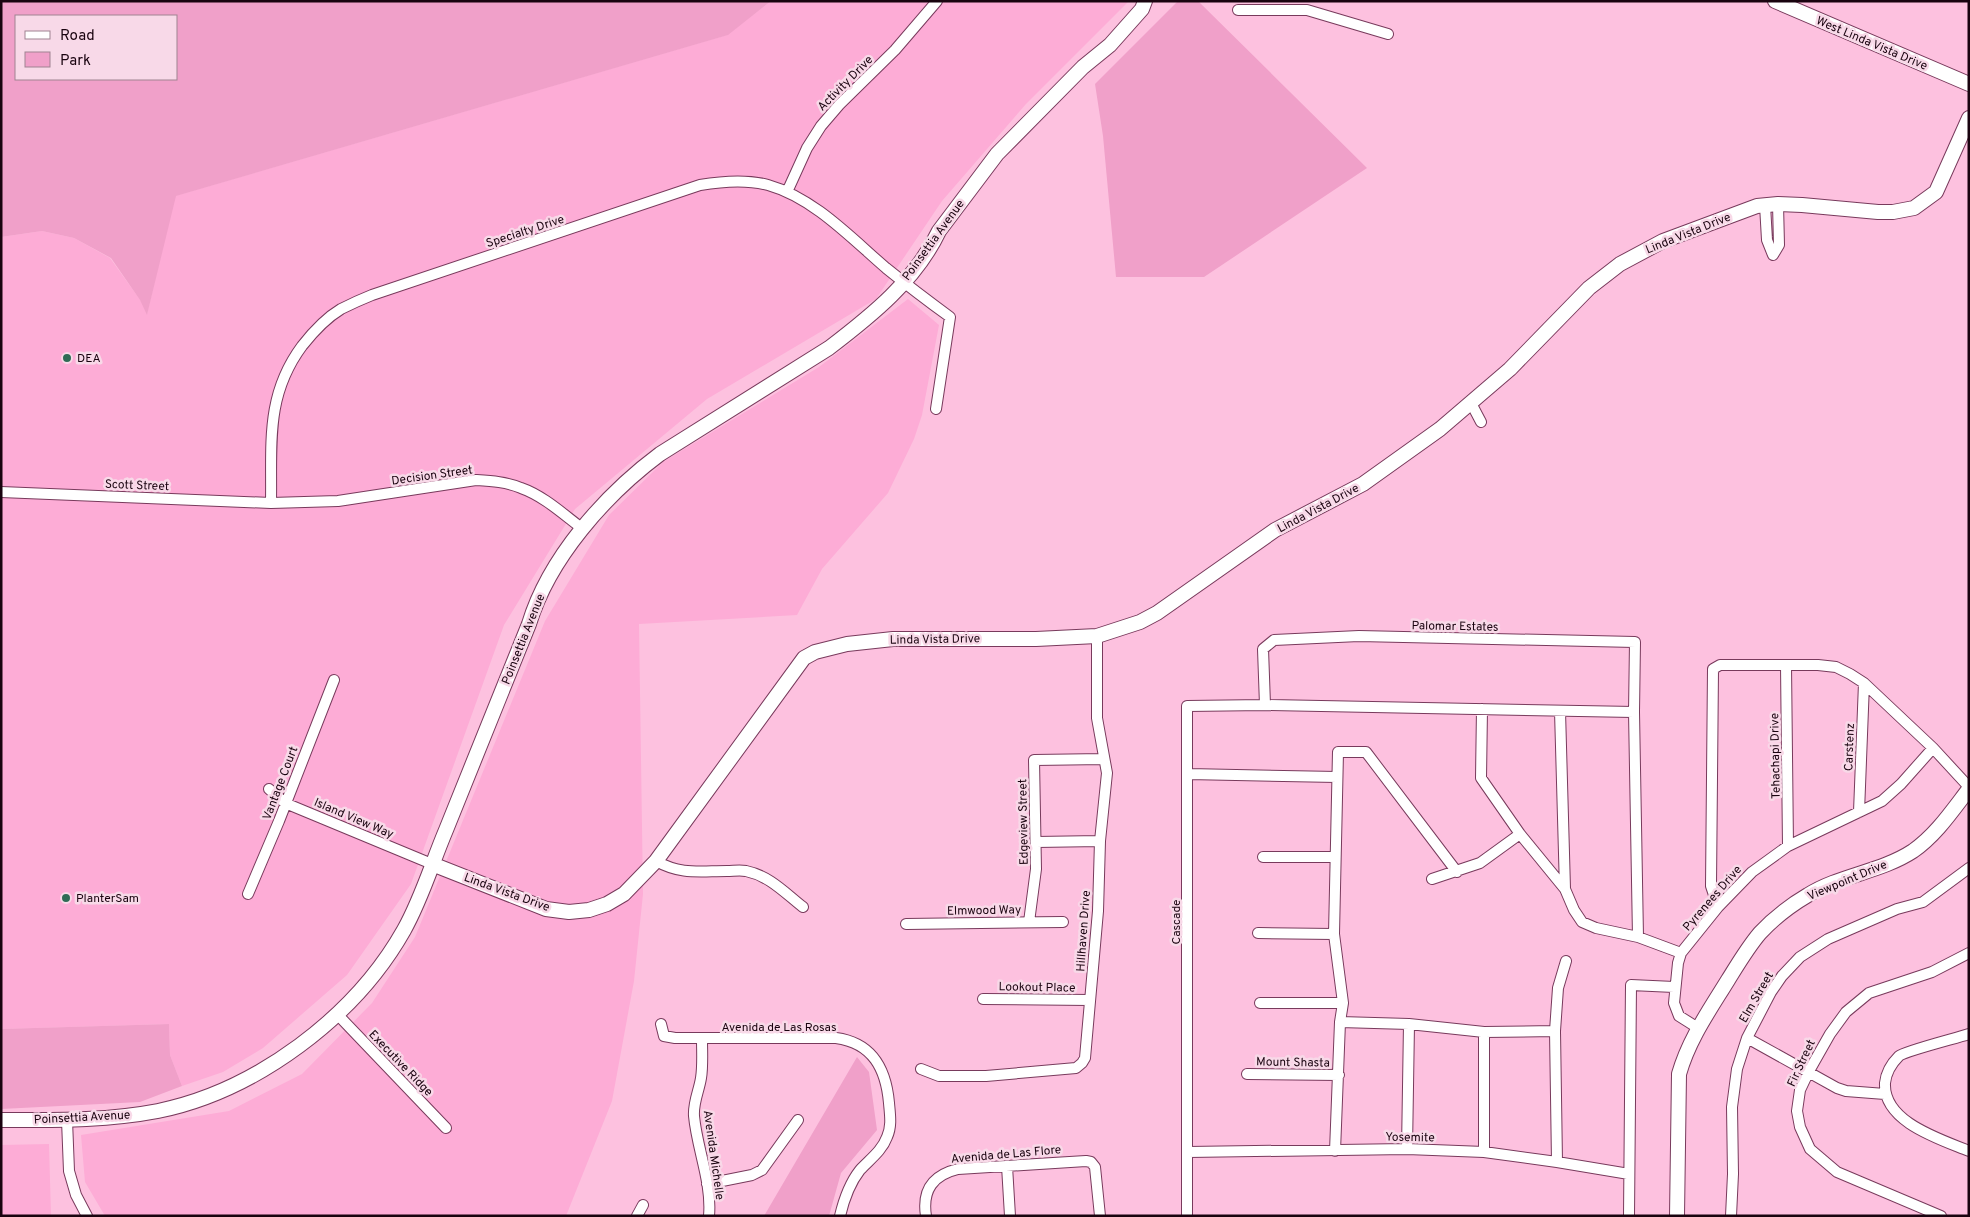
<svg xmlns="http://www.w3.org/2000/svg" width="1970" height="1217" font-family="Overpass,sans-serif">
  <rect width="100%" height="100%" fill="#fdc1df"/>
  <path fill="#fdacd6" d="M771 1H1129L1026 104 942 201 876 299 707 399 575 509 504 625 411 884 347 975 263 1048 223 1072 182 1086 170 1055 169 1024 1 1029V237L42 231 74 238 110 258 141 301 147 314 175 196 727 35Z
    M908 299 939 325 922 415 914 439 888 493 822 569 797 615 639 624 643 894 634 981 612 1101 566 1216H105L85 1182 81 1135 229 1111 302 1074 372 1003 415 937 545 621 609 515 663 462 819 367Z
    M49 1144 51 1216H1V1145Z"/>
  <path fill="#f0a0c9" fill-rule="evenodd" d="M1 1H771L728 35 176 196 147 315 140 300 111 258 74 238 42 231 1 237ZM16 16H176V79H16Z
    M1178 1H1198L1367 168 1204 277H1116L1103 136 1095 84Z
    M169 1024 170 1055 182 1086 140 1102 1 1109V1029Z
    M857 1057 869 1072 877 1130 841 1173 829 1216H764Z"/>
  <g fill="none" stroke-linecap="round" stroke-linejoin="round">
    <defs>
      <path id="street" d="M1238 10H1307L1388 34
        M787 192 807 148 821 126 839 105 895 50 937 1
        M1765 205 1767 240 1773 255 1779 245 1778 204
        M1471 403 1481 422
        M1 492 271 503 338 501 476 480C491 481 507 482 521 488 544 496 564 515 583 529
        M271 503C272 444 265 396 302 346 313 332 326 318 341 309 351 304 362 299 372 295L700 185C723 181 746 179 768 185 814 198 851 238 886 268 907 285 928 301 950 317L936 409
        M1786 665 1788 846
        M1265 705 1263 649 1274 640 1359 636 1635 642 1634 712 1638 937
        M1482 709 1481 778 1520 834 1565 889
        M1560 711 1565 889 1574 910 1582 922 1596 928 1638 937 1681 953
        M1188 774 1337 777
        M269 789 285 803 432 864
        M1859 812 1864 683
        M1036 842 1100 841
        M1263 857H1335
        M656 861C681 875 699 871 727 871 733 871 740 870 746 871 770 876 785 893 803 907
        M1432 879 1480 863 1520 834
        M248 894 279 821 334 680
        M1718 907 1711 886 1713 669 1720 665H1818L1836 667 1850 674 1864 683 1933 748 1969 787
        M1029 922 1036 869 1034 760 1104 759
        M906 924 1063 922
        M1258 933 1334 934
        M983 999 1090 1000
        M1260 1003H1343
        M337 1014 446 1128
        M1340 1022 1409 1024 1484 1032 1555 1031
        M661 1024 664 1036 675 1038H836C873 1043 886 1069 889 1103 890 1115 892 1126 887 1137 882 1151 869 1160 860 1170 849 1184 844 1199 840 1216
        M1698 1028 1679 1016 1674 1003 1678 963 1681 953 1718 907 1752 872 1788 846 1882 801 1901 784 1933 748
        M1484 1032V1152
        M1969 1034C1957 1038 1905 1051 1899 1056 1892 1063 1886 1073 1885 1083 1883 1122 1940 1139 1969 1151
        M1747 1038 1837 1088 1846 1091 1885 1094
        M702 1039C702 1052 703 1066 701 1078 699 1091 693 1102 694 1116 697 1149 712 1182 709 1216
        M921 1069 939 1076H986L1076 1068 1082 1063 1085 1058 1098 911 1100 841 1107 773 1097 718V636
        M1247 1074 1339 1075
        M67 1120 69 1171 76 1195 87 1216
        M1407 1149 1409 1024
        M1335 1151 1340 1022 1343 1003 1334 934 1338 752H1366L1457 872
        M1188 1152 1407 1149 1484 1152 1557 1162 1629 1174
        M1557 1162 1555 1031 1558 988 1566 961
        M1007 1166 1010 1216
        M707 1184 752 1175 762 1170 798 1120
        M637 1216 643 1205
        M926 1216C922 1190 933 1175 958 1169L1086 1161 1091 1162 1095 1167 1100 1216
        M1187 1216V706L1265 705 1634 712
        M1629 1216 1631 985 1674 987
        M1731 1216 1733 1174 1732 1107 1737 1069 1747 1038 1771 992 1782 976 1800 957 1828 939 1897 909 1923 902 1969 868
        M1941 1216 1837 1172 1810 1149 1800 1127 1797 1111 1800 1090 1809 1071 1830 1034 1846 1012 1869 993 1932 972 1969 953"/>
      <path id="secondary" d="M1775 1 1969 84
        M432 864 546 909 569 912 589 910 607 904 624 894 656 861 804 658 815 652 847 644 893 639H1036L1097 636 1140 622 1157 613 1275 530 1363 484 1440 429 1510 369 1589 288 1620 264 1663 241 1757 206 1778 204 1802 205 1878 212H1893L1914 208 1936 192 1969 118
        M1 1120C54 1120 106 1121 158 1111 256 1091 355 1017 404 930 422 898 432 863 446 830 474 761 501 692 529 624 549 558 605 495 660 454L829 348C871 316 916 280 939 231L997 154 1083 67 1110 45 1142 9 1145 1
        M1677 1216 1679 1074C1689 1039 1709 1011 1728 980 1738 964 1748 947 1760 933 1773 919 1791 905 1808 895 1840 875 1881 872 1913 851 1936 835 1952 811 1969 789"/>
    </defs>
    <use href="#street" stroke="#783a5c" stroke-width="12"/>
    <use href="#secondary" stroke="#783a5c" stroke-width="16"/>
    <use href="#street" stroke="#fff" stroke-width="10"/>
    <use href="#secondary" stroke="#fff" stroke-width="14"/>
  </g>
  <g fill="#2f6b55" stroke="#f8d9e8" stroke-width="2">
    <circle cx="67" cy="358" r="5"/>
    <circle cx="66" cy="898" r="5"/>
  </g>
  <g text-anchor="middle" stroke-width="5" stroke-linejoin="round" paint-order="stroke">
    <g font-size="12" fill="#19030f" stroke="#f8d9e8">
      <text transform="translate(1872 43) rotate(23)" y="4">West Linda Vista Drive</text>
      <text transform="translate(845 83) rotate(-45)" y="4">Activity Drive</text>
      <text transform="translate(525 231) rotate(-18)" y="4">Specialty Drive</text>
      <text transform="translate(1688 233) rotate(-22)" y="4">Linda Vista Drive</text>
      <text transform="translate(933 240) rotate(-54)" y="4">Poinsettia Avenue</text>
      <text transform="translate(432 475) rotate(-8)" y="4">Decision Street</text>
      <text transform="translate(137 485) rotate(2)" y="4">Scott Street</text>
      <text transform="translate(1318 508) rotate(-28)" y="4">Linda Vista Drive</text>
      <text transform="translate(1455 626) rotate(1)" y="4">Palomar Estates</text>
      <text transform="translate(523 639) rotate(-68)" y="4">Poinsettia Avenue</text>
      <text transform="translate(935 639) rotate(-1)" y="4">Linda Vista Drive</text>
      <text transform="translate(1849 747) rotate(-88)" y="4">Carstenz</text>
      <text transform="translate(1775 756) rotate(-91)" y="4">Tehachapi Drive</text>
      <text transform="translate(280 783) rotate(-69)" y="4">Vantage Court</text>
      <text transform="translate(354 818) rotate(23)" y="4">Island View Way</text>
      <text transform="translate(1023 822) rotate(-91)" y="4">Edgeview Street</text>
      <text transform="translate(1847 880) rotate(-23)" y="4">Viewpoint Drive</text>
      <text transform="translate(507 892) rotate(20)" y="4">Linda Vista Drive</text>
      <text transform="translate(1712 898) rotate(-49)" y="4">Pyrenees Drive</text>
      <text transform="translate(984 910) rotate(-1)" y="4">Elmwood Way</text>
      <text transform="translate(1176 922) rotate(-90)" y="4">Cascade</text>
      <text transform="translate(1083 931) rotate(-86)" y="4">Hillhaven Drive</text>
      <text transform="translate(1037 987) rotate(1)" y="4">Lookout Place</text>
      <text transform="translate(1756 997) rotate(-60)" y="4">Elm Street</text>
      <text x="779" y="1031">Avenida de Las Rosas</text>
      <text transform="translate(1293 1062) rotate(1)" y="4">Mount Shasta</text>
      <text transform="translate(401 1063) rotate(46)" y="4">Executive Ridge</text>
      <text transform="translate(1801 1063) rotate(-65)" y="4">Fir Street</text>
      <text transform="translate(82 1117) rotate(-3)" y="4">Poinsettia Avenue</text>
      <text transform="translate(1410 1137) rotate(1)" y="4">Yosemite</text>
      <text transform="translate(1006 1154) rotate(-5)" y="4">Avenida de Las Flore</text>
      <text transform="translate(714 1155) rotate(82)" y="4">Avenida Michelle</text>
    </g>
    <g font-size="12" fill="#19030f" stroke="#f8d9e8" text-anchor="start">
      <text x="77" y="362">DEA</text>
      <text x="76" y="902">PlanterSam</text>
    </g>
  </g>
  <rect width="1970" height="1217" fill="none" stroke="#19030f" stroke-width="5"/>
  <rect x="15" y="15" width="162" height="65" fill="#f8d9e8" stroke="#9f8391"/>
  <rect x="25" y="31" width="25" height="8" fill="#ffffff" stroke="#9f8391"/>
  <text x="60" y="40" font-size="15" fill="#19030f">Road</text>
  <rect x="25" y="52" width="25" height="15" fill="#f0a0c9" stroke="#9f8391"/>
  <text x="60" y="65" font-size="15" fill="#19030f">Park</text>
</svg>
